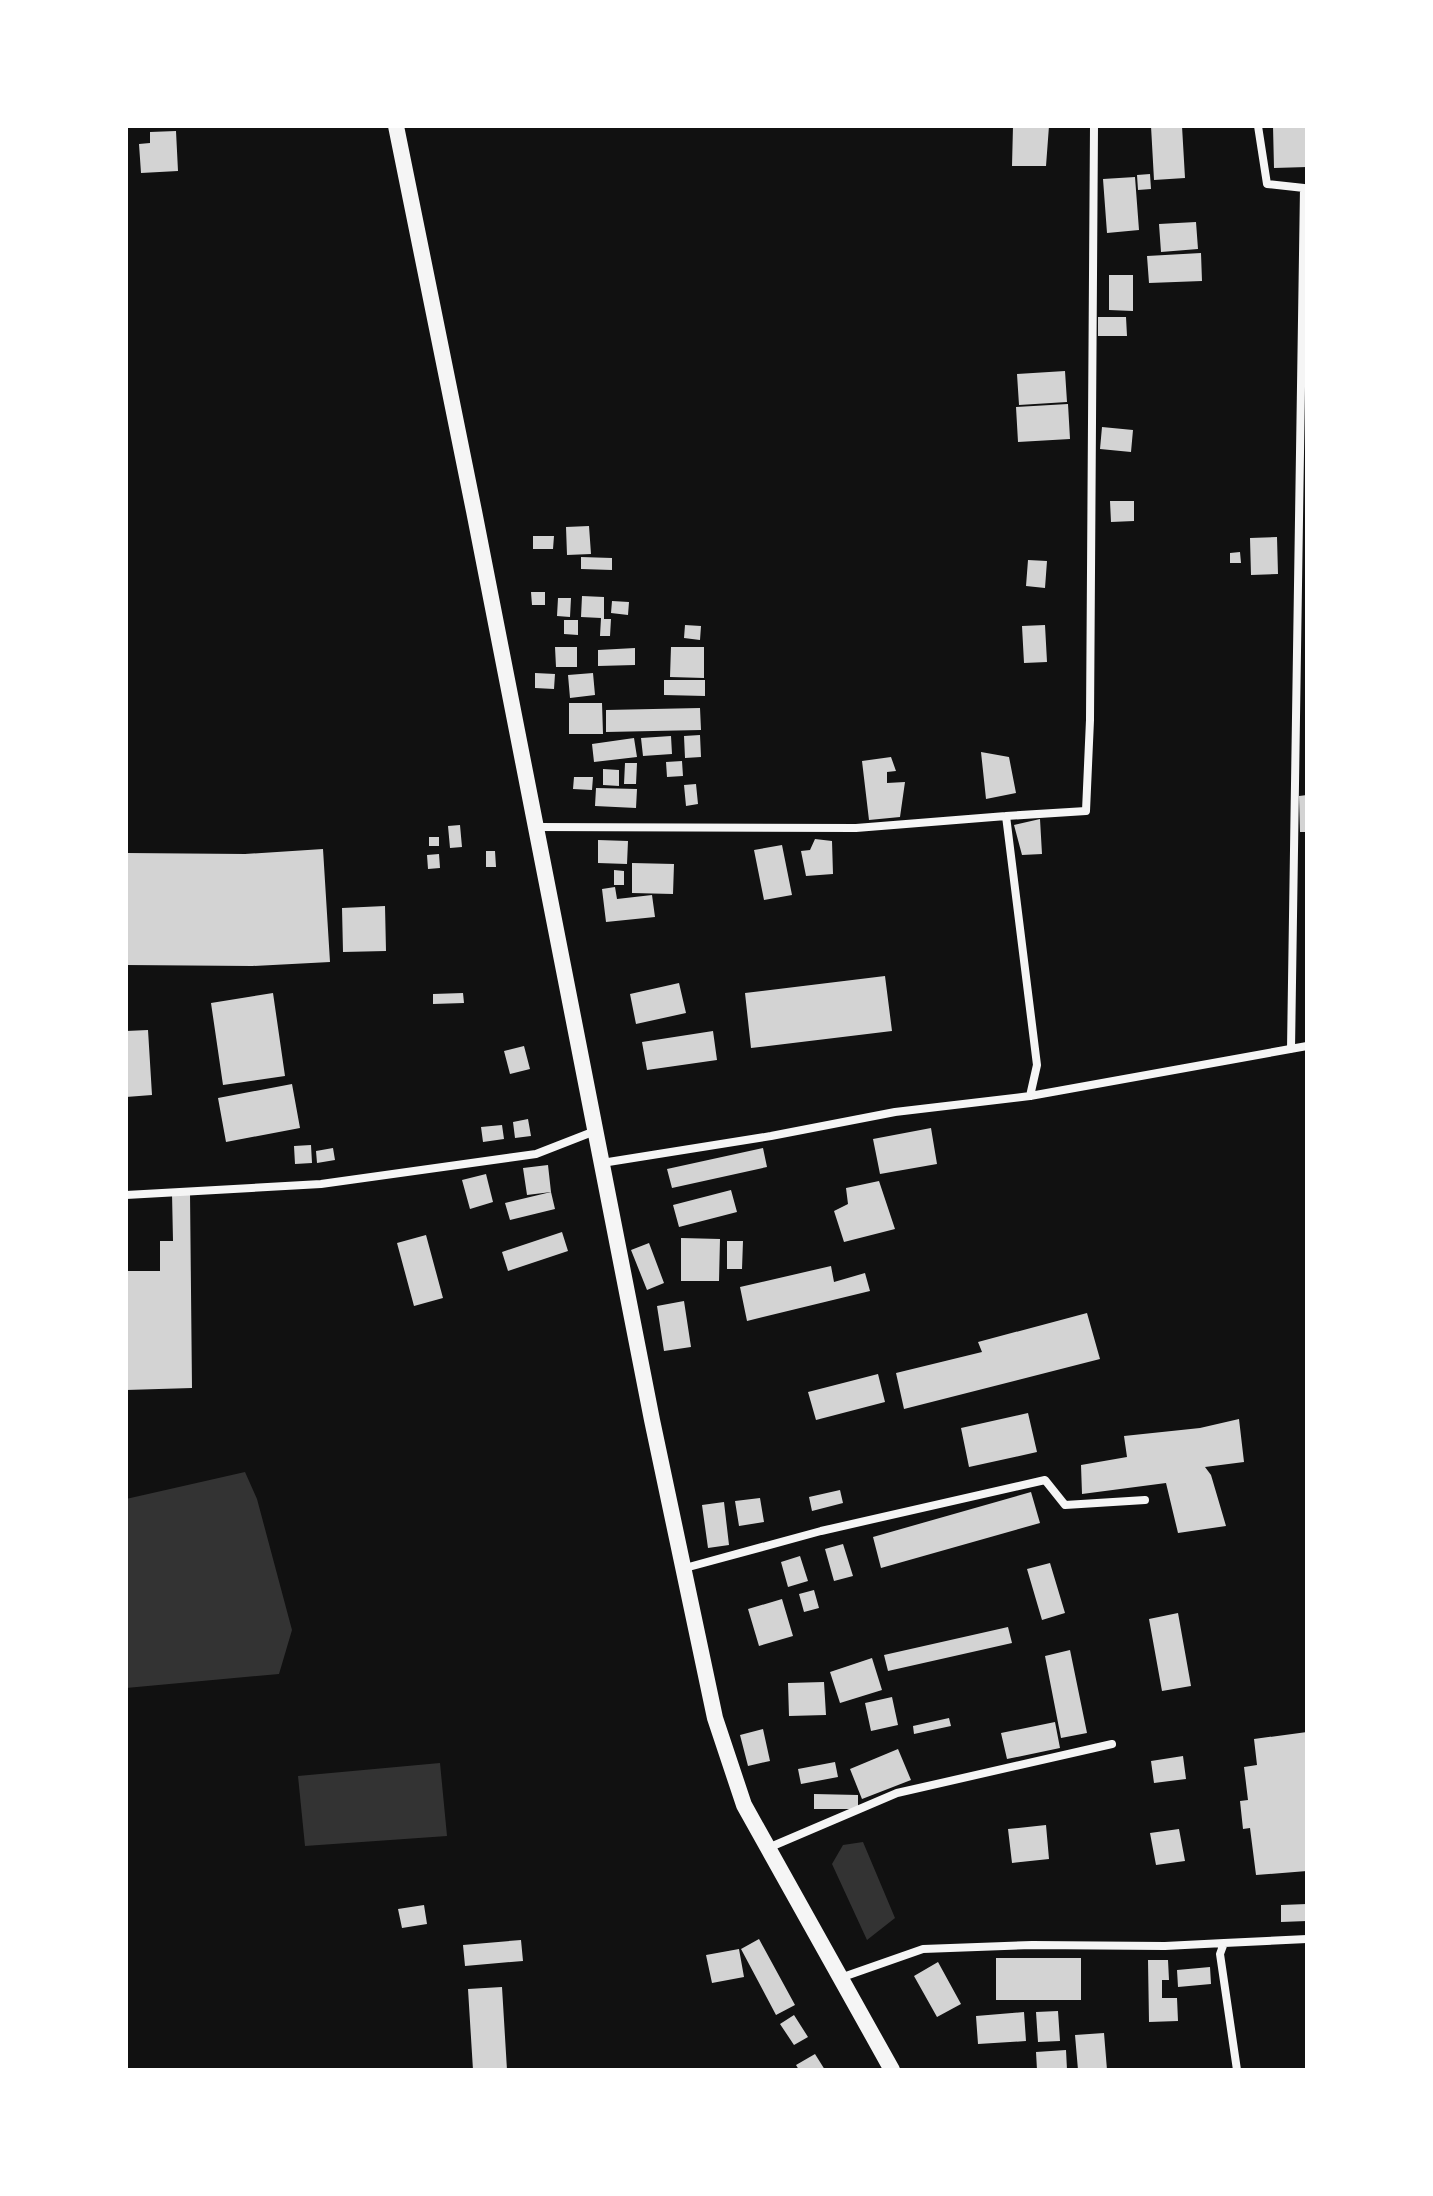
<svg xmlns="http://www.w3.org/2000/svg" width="1433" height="2196" font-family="Poppins,sans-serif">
  <rect width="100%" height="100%" fill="#111"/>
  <path fill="#333" d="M245 1472 257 1499 292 1630 279 1674 126 1688V1499Z
    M440 1763 447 1836 305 1846 298 1776Z
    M863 1842 895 1918 867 1940 832 1864 843 1845Z"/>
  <path fill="#d3d3d3" d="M1013 126H1049L1046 166H1012Z
    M1151 126H1182L1185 178 1154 180Z
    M1273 126H1307V167L1274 168Z
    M176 131 178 171 141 173 139 144 150 143V132Z
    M1150 174 1151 189 1138 190 1137 175Z
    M1135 177 1139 230 1107 233 1103 179Z
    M1196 222 1198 249 1161 252 1159 224Z
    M1201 253 1202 281 1149 283 1147 256Z
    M1109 275H1133V311L1109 310Z
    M1098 317H1126L1127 336H1098Z
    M1065 371 1067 402 1019 405 1017 374Z
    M1068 404 1070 439 1018 442 1016 407Z
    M1102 427 1133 430 1131 452 1100 449Z
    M1110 501H1134V521L1111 522Z
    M589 526 591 554 567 555 566 527Z
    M533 536H554L553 549H533Z
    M1277 537 1278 574 1251 575 1250 538Z
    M1240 552 1241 563H1230V553Z
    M581 557 612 558V570L581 569Z
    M1028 560 1047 561 1045 588 1026 586Z
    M531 592H545V605H532Z
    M582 596 604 597V619H611L610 636H600L601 618 581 617Z
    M558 598H571L570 617 557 616Z
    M612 601 629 602 628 615 611 613Z
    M564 620H578V635L564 634Z
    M685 625 701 626 700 640 684 638Z
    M1045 625 1047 662 1024 663 1022 626Z
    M555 647H577V667H556Z
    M671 647H704V678L670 677Z
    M635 648V665L598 666V650Z
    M535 673 555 674 554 689 535 688Z
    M593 673 595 695 570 698 568 675Z
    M664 680H705V696L664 695Z
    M569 703H602L603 734H569Z
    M700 708 701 730 606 732V710Z
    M700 735 701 757 685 758 684 736Z
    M671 736 672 754 643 756 641 738Z
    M634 738 637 757 594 762 592 744Z
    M981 752 1009 757 1016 793 986 799Z
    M891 757 896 771 887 772V783L905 782 900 817 869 820 862 761Z
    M682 761 683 776 667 777 666 762Z
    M625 763H637L636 784H624Z
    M603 769 619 770V786L603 785Z
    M574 777H593L592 790 573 789Z
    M696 784 698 804 686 806 684 785Z
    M596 788 637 789 636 808 595 806Z
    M1307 795V832H1300L1299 796Z
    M1040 819 1042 854 1022 855 1014 825Z
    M460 825 462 847 450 848 448 826Z
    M429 837H439V846H429Z
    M815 839 832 841 833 874 806 876 801 851 810 850Z
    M598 840 628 841 627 864 598 863Z
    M782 845 792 895 764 900 754 850Z
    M323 849 330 962 252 966 126 965V853L245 854Z
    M486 851H495L496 867H486Z
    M439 854 440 868 428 869 427 855Z
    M632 863 674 864 673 894 632 893Z
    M614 870 624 871V885H614Z
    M615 887 617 899 652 895 655 917 606 922 602 889Z
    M385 906 386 951 343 952 342 908Z
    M885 976 892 1031 751 1048 745 993Z
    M679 983 686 1013 636 1024 630 994Z
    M273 993 285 1076 223 1085 211 1003Z
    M463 993 464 1003 433 1004V994Z
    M148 1030 152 1095 126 1097V1031Z
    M713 1031 717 1060 647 1070 642 1042Z
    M524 1046 530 1069 510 1074 504 1051Z
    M292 1084 300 1128 226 1142 218 1098Z
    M528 1119 531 1136 515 1138 513 1122Z
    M502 1125 504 1139 483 1142 481 1127Z
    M931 1128 937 1164 880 1174 873 1139Z
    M311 1145 312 1163 295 1164 294 1146Z
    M333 1148 335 1160 317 1163 316 1151Z
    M763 1148 767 1167 672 1188 667 1169Z
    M548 1165 551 1192 527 1195 523 1168Z
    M486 1174 493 1202 470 1209 462 1180Z
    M879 1181 895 1229 844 1242 834 1211 848 1204 846 1188Z
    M731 1190 737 1212 679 1227 673 1205Z
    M551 1192 555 1209 510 1220 505 1203Z
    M172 1193H190L192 1388 126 1390V1271H160V1241H173Z
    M562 1232 568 1251 508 1271 502 1252Z
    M426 1235 443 1298 414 1306 397 1243Z
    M681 1238 720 1239 719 1281H681Z
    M727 1241H743L742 1269H727Z
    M649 1243 664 1283 647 1290 631 1250Z
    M831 1266 834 1282 865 1273 870 1291 747 1321 740 1287Z
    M684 1301 691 1347 664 1351 657 1306Z
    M1087 1313 1100 1359 904 1409 896 1373 982 1352 978 1342Z
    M878 1374 885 1402 816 1420 808 1392Z
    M1028 1413 1037 1452 969 1467 961 1428Z
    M1239 1419 1244 1462 1205 1467 1211 1475 1226 1526 1178 1533 1166 1483 1082 1494 1081 1465 1127 1457 1124 1436 1200 1428Z
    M840 1490 843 1503 812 1511 809 1497Z
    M1031 1492 1040 1523 881 1568 873 1537Z
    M760 1498 764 1522 739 1526 735 1501Z
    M724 1502 729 1545 708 1548 702 1505Z
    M843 1544 853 1576 834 1581 825 1549Z
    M800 1556 808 1581 788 1587 781 1562Z
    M1050 1563 1065 1613 1042 1620 1027 1569Z
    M814 1590 819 1608 804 1612 799 1594Z
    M782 1599 793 1636 759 1646 748 1609Z
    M1178 1613 1191 1686 1162 1691 1149 1619Z
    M1008 1627 1012 1643 888 1671 884 1655Z
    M1070 1650 1087 1733 1061 1738 1045 1656Z
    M872 1658 882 1690 840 1703 830 1672Z
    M824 1682 826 1715 789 1716 788 1683Z
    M892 1697 898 1725 871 1731 865 1703Z
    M949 1718 951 1726 914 1734 913 1726Z
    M1055 1722 1060 1748 1007 1759 1001 1733Z
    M763 1729 770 1761 748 1766 740 1735Z
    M1307 1732V1871L1256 1875 1250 1828 1243 1829 1240 1801 1248 1800 1244 1767 1257 1765 1254 1739Z
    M898 1749 911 1780 862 1799 850 1769Z
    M1183 1756 1186 1779 1154 1783 1151 1761Z
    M835 1762 838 1777 801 1784 798 1769Z
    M814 1794 858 1795V1809H814Z
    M1046 1825 1049 1859 1012 1863 1008 1829Z
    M1179 1829 1185 1861 1156 1865 1150 1833Z
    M1307 1904V1921L1281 1922V1905Z
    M424 1905 427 1924 402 1928 398 1909Z
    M759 1939 795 2005 776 2015 741 1949Z
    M521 1940 523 1961 465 1966 463 1945Z
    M739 1949 744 1977 712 1983 706 1955Z
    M996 1958H1081V2000H996Z
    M1148 1960H1168L1169 1980H1162V1998H1177L1178 2021 1149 2022Z
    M938 1962 961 2004 937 2017 914 1976Z
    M1210 1967 1211 1984 1178 1987 1177 1970Z
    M502 1987 507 2070H473L468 1989Z
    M1058 2011 1060 2041 1038 2042 1036 2012Z
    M1024 2012 1026 2041 978 2044 976 2016Z
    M794 2015 808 2037 794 2045 780 2024Z
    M1104 2033 1107 2070H1078L1075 2035Z
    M1066 2050 1067 2070H1037L1036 2052Z
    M815 2054 825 2070H799L796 2065Z"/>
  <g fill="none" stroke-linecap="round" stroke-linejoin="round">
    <path stroke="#f5f5f5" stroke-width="8" d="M1258 126 1267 184 1304 188 1291 1049
      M536 827 856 828 1006 816
      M1030 1096 1037 1065 1006 816 1086 811 1090 720 1094 126
      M602 1163 771 1136 895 1112 1030 1096 1307 1046
      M126 1195 321 1184 536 1154 595 1131
      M685 1568 821 1531 1045 1480 1065 1505 1145 1500
      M768 1848 897 1793 1112 1744
      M843 1977 923 1949 1032 1945 1165 1946 1224 1943
      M1237 2070 1220 1954 1224 1943 1307 1939"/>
    <path stroke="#f5f5f5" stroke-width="16" d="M396 126 474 511 652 1420 715 1718 744 1805 892 2070"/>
  </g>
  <rect width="1433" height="2196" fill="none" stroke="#ffffff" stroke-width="256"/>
</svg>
